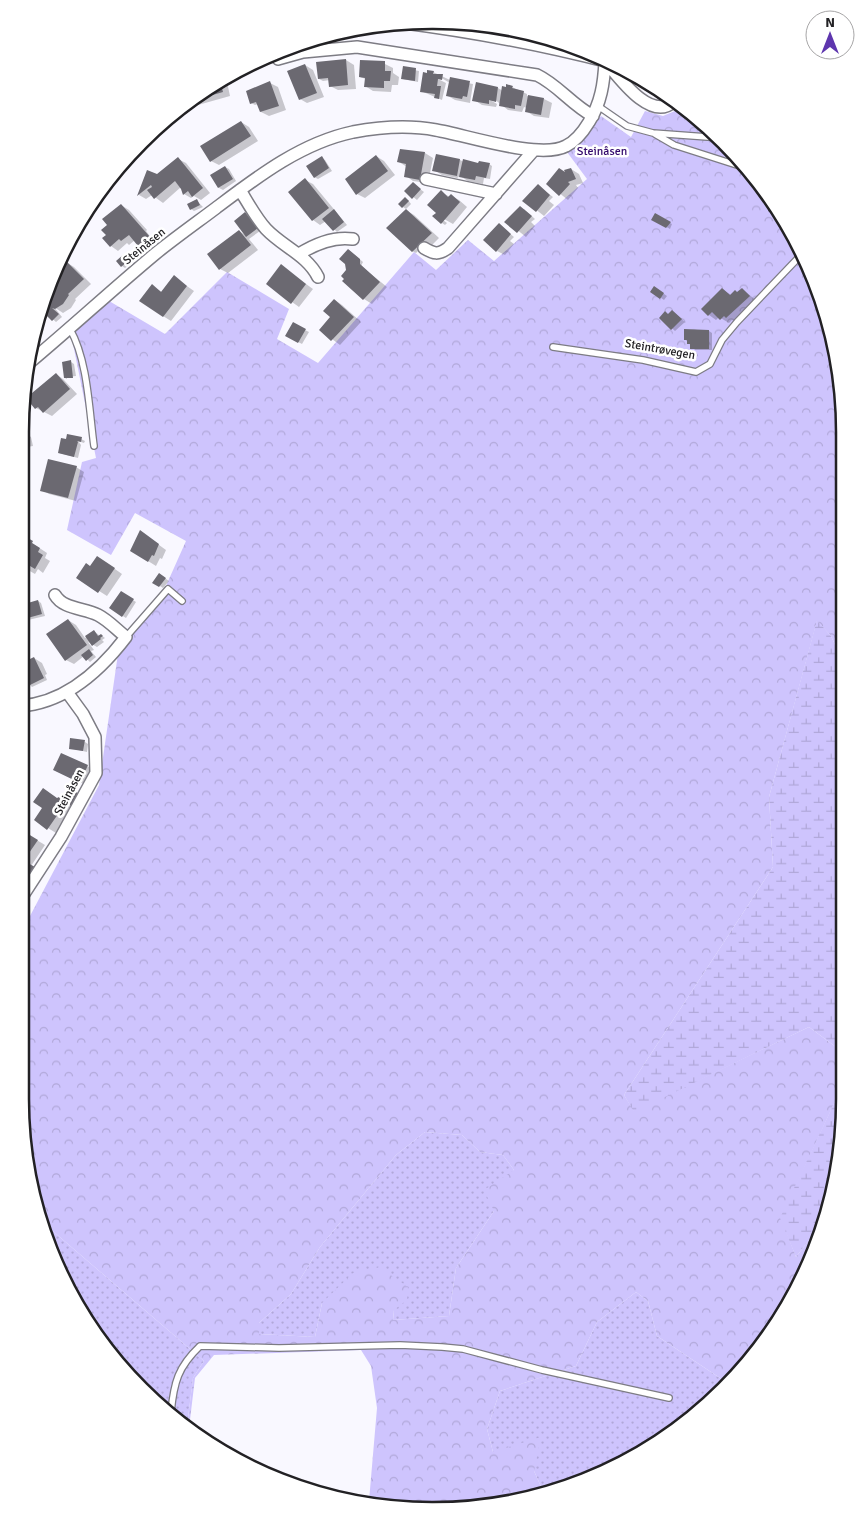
<svg xmlns="http://www.w3.org/2000/svg" width="865" height="1531" font-family="Signika,sans-serif">
  <defs>
    <pattern id="grass-dots" width="8" height="8" patternUnits="userSpaceOnUse" patternTransform="scale(1.25)"><rect width="8" height="8" fill="#cec4fd"/><path d="M2 2h.1M6 6h.1" fill="none" stroke="#b1a8d9" stroke-width="1.8" stroke-linecap="round"/></pattern>
    <pattern id="forest-crowns" width="20" height="18" patternUnits="userSpaceOnUse" patternTransform="scale(1.25)"><rect width="20" height="18" fill="#cec4fd"/><path d="M2 6a3 3 0 1 1 6 0M12 15a3 3 0 1 1 6 0" fill="none" stroke="#b1a8d9"/></pattern>
    <pattern id="wetland-marsh" width="20" height="14" patternUnits="userSpaceOnUse" patternTransform="scale(1.25)"><rect width="20" height="14" fill="#cec4fd"/><path d="M1 5h8M5 5V1M11 12h8M15 12V8" fill="none" stroke="#b1a8d9"/></pattern>
  </defs>
  <rect width="100%" height="100%" fill="#f9f8ff"/>
  <path fill="url(#grass-dots)" d="M425 1132 462 1135 480 1152 503 1155 514 1170 494 1211 456 1268 449 1316 393 1320 394 1310 322 1303 315 1337 259 1334V1323L291 1294 320 1247 396 1155Z
    M40 1220 204 1361 193 1378 187 1426 157 1398 158 1394 148 1390 105 1349 42 1231Z
    M636 1292 648 1301 657 1336 726 1382 704 1409 590 1480 543 1491 534 1471 493 1452 487 1429 500 1391 576 1366 597 1322Z"/>
  <path fill="url(#forest-crowns)" fill-rule="evenodd" d="M682 108 724 141 776 204 823 300 842 379V660L831 636 817 621 769 797 773 867 624 1095 634 1111 809 1027 844 1053V1082L781 1218 796 1257 825 1219 790 1305 726 1382 657 1336 648 1301 636 1292 597 1322 576 1366 500 1391 487 1429 493 1452 541 1437 534 1471 543 1491 459 1510 369 1501 377 1408 371 1366 361 1350 214 1355 195 1378 189 1428 187 1426 193 1378 204 1361 40 1220 20 1098V935L99 785 119 647 161 597 186 541 135 513 111 555 67 530 82 462 96 458 70 329 104 298 165 334 227 272 289 309 277 339 318 363 414 252 436 270 468 240 494 261 587 179 567 152 601 116 631 137 645 111 663 116ZM425 1132 462 1135 480 1152 503 1155 514 1170 484 1190 494 1211 456 1268 449 1316 393 1320 394 1310 407 1300 408 1287 379 1267 353 1273 322 1303 315 1337 259 1334V1323L291 1294 320 1247 396 1155Z"/>
  <path fill="url(#wetland-marsh)" d="M817 620 831 636 842 660 844 1053 809 1027 634 1112 624 1095 773 867 769 797Z
    M844 1082V1125L831 1206 825 1219 796 1257 780 1218Z"/>
  <path fill="#0003" d="M346 60 354 65 356 89 338 90 330 86V80L323 81 319 79Z
    M367 63 385 64 393 68V73L399 77 398 85H392L391 92 373 91 365 86 366 79 360 77Z
    M305 65 313 70 324 97 307 103 300 99Z
    M404 68 419 71 418 82 403 79Z
    M433 72 450 80 473 84 470 103 455 100 448 96 450 83 438 76 436 78 446 83 442 100 421 91Z
    M222 80 227 82 230 96 198 105 190 101Z
    M270 83 278 87 286 110 269 116 261 112 258 104 255 105 251 103Z
    M512 87 527 94V96L544 99 552 103 549 118 534 116 526 111 527 108 524 107 522 112 508 110 494 99 492 101 497 104 496 107 482 105 474 100 498 88 503 91Z
    M165 120 150 139 147 137Z
    M241 122 249 127 258 141 219 165 211 161Z
    M401 150 425 153 433 158 428 183 413 181 406 176 407 167 399 162Z
    M376 156 384 161 395 175 365 198 357 194Z
    M322 158 325 160 332 171 318 179 314 177Z
    M178 159 186 163 210 193 201 200 194 196 191 198 184 194 181 187 163 203 152 195 146 199 139 195 148 171 158 175Z
    M460 160 464 162 489 164 492 166 490 179 484 178 483 184 468 181 460 176 457 178 442 175 434 170Z
    M225 167 229 169 236 181 223 190 219 188 212 175Z
    M571 169 579 174 583 183 576 185 578 188 568 200 548 184 567 174Z
    M113 174 118 180 84 214Z
    M305 180 313 184 347 225 337 232 326 221 320 225 313 220Z
    M416 186 424 192 417 200 406 191Z
    M541 188 553 197 549 201 554 205 544 216 524 200Z
    M441 192 450 197 451 196 459 200 467 207 453 224 444 219 443 220 447 223 445 225 442 223Z
    M408 200 411 204 406 209 403 207Z
    M197 201 203 207 194 211 191 209Z
    M121 205 129 210 147 230 146 231 152 239 142 247 135 240 129 245 127 243 118 251 111 246 107 235Z
    M524 209 535 219 531 222 535 226 526 237 506 221Z
    M406 210 414 215 439 238 428 249 423 246 416 253 412 251Z
    M245 214 260 231 249 239 258 250 228 273 220 269 239 231 247 236Z
    M655 215 672 224 670 229 653 219Z
    M502 227 514 237 510 241 514 244 505 255 497 251Z
    M349 250 363 262 361 266 387 287 372 304 364 299 344 281 348 270Z
    M124 256 131 263 125 268 122 266Z
    M66 262 74 267 91 284 75 299 76 300 71 308 63 313 54 307 62 317 56 322 40 308 49 307 52 305 44 296 53 275Z
    M281 266 313 289 299 307 292 302Z
    M174 277 194 291 171 321 163 316 152 286 162 292Z
    M654 287 667 296 664 300 651 291Z
    M722 289 731 295 738 293 742 289 757 301 735 322 732 320 729 323 719 317 716 320 709 315Z
    M335 300 342 305 361 322 340 345 320 330 332 317Z
    M672 311 685 322 675 331 661 318 666 313 669 315Z
    M293 324 309 332 302 344 287 336Z
    M709 331 712 333V350H695L685 339Z
    M71 362 74 364 76 376 67 377V379L65 378Z
    M56 374 63 379 77 394 52 416 36 408Z
    M28 435 31 437 33 446 27 447 23 445Z
    M81 439 85 441 84 443 78 441 81 445 78 458 59 453 67 441Z
    M76 467 84 472 76 501 49 494 42 490Z
    M148 537 166 550 162 559 160 558 156 566 132 551Z
    M23 539H26L47 553 45 558 50 561 43 573 38 569 35 574 21 566V542Z
    M105 562 122 574 107 596 77 577 91 567Z
    M159 574 169 581 163 588 154 582Z
    M121 592 136 602 126 618 110 608Z
    M38 601 41 603 45 616 28 620 25 618Z
    M68 620 76 625 85 638 94 631 100 636 101 635 105 638 102 640 104 642 97 647 88 642 94 650 91 651 96 657 90 662 84 656 74 664 66 660Z
    M23 656 30 660 34 658 42 663 47 674 45 675 47 680 32 687 28 683 21 687V657Z
    M20 734 27 749 20 752Z
    M85 742 88 744 87 752 70 748Z
    M87 766 95 771 88 786 54 770Z
    M68 789 72 809 56 833 35 820 59 798 66 802Z
    M20 830 45 845 31 866H25L20 863Z
    M20 877 25 880 21 885 20 884Z"/>
  <path fill="#6b6971" d="M346 59 348 85 329 87 328 78 318 79 316 62Z
    M360 60 385 61V71H391L390 81H384V88L364 87 365 78 359 77Z
    M305 64 317 93 299 100 287 71Z
    M403 66 416 68 415 81 401 79Z
    M427 70 434 71 433 74H443L442 80 438 79 437 86H441L439 99 434 98 435 94 420 92 423 72 427 73Z
    M450 77 470 81 467 97 463 96 462 99 446 96Z
    M220 81 223 92 188 102V101Z
    M270 81 279 106 260 112 256 102 250 104 246 91Z
    M476 82 498 87 496 102 489 100V104L472 101Z
    M506 84 513 86 512 88 524 91 521 106 515 105V109L499 106 502 86 506 87Z
    M528 95 544 98 541 115 525 112Z
    M241 121 251 136 210 162 200 146Z
    M400 149 425 152 420 180 404 177 406 164 397 162Z
    M436 154 460 159 457 176 432 171Z
    M376 155 388 171 356 195 345 179Z
    M322 156 329 168 314 178 306 166Z
    M178 157 203 188 192 197 188 191 183 195 181 189 175 181 154 199 147 190 152 187 151 185 137 196 147 170 157 174Z
    M463 159 478 163 479 161 490 163 486 178 476 176 475 180 459 177Z
    M225 166 233 179 218 188 210 175Z
    M559 168 565 172 564 170 571 168 576 179 568 182 570 184 559 196 546 184Z
    M305 178 329 208 312 221 288 192Z
    M413 182 421 189 412 199 404 191Z
    M538 184 550 195 536 212 522 201Z
    M441 190 448 197 451 194 460 202 441 224 432 216 436 213 427 205Z
    M405 197 409 201 402 208 398 204Z
    M197 199 200 205 190 210 187 204Z
    M772 202 776 204 780 211 777 216 768 211Z
    M121 204 150 237 138 246 129 235 121 241 119 239 110 247 102 238 106 235 101 230 107 225 102 219Z
    M520 206 532 216 517 233 504 222Z
    M334 209 344 222 333 231 322 219Z
    M406 209 432 233 412 252 386 228Z
    M245 212 258 228 246 237 234 221Z
    M655 213 671 222 666 228 651 220Z
    M499 223 511 234 496 252 483 240Z
    M239 230 251 245 219 270 207 254Z
    M348 249 360 259V264L380 282 363 300 342 281 344 279 341 276 346 270 345 264 339 259Z
    M124 254 129 260 121 267 116 261Z
    M66 261 84 279 68 294 69 295 63 304 55 309 52 308 59 314 52 321 40 309 41 304 49 306 50 305 43 297 55 272Z
    M281 264 306 284 291 304 266 284Z
    M174 275 187 286 163 317 139 301 152 284 161 292Z
    M654 286 664 293 660 299 650 292Z
    M722 288 730 295 735 290 737 292 742 288 750 296 726 318 724 316 720 320 712 312 708 316 701 309Z
    M334 299 354 317 331 341 319 330 330 317 323 311Z
    M672 310 682 319 671 330 659 318 665 311 668 314Z
    M293 322 306 329 298 343 285 336Z
    M684 329 709 330V349H690V344H687V340H684Z
    M71 360 73 378H64L62 362Z
    M56 373 70 389 43 413 38 407 35 409 26 398Z
    M28 433 30 444 22 446 21 435Z
    M67 434 82 437 81 442 77 441 78 442 74 457 58 453 61 438 66 439Z
    M48 459 77 466 68 498 40 491Z
    M140 530 159 544 154 556 152 555 148 562 130 551Z
    M22 537 25 539 26 537 33 541 32 543 40 548 38 552 43 555 35 569 30 566 27 571 21 567V540Z
    M97 556 115 568 98 593 76 578 86 563 90 566Z
    M159 573 166 578 159 587 152 583Z
    M121 591 134 599 122 617 109 608Z
    M38 600 42 614 24 619 21 605Z
    M68 619 87 645 65 661 46 634Z
    M94 630 98 636 101 634 103 636 100 638 101 639 92 646 85 636Z
    M89 649 93 655 86 661 81 655Z
    M23 655 26 661 34 657 44 678 28 686 24 677 21 679V656Z
    M70 738 85 740 83 751 69 749Z
    M61 753 88 765 80 783 53 770Z
    M43 788 57 798 59 797 65 801 64 803 65 804 47 830 34 820 42 808 33 802Z
    M68 788 80 794 73 807 65 802 66 800 63 798Z
    M20 829 38 840 20 866Z
    M26 862 35 867 28 878 20 873Z"/>
  <g fill="none" stroke-linecap="round" stroke-linejoin="round">
    <defs>
      <path id="lane" d="M598 106 627 126 653 133 721 138
        M655 134 674 145 746 168
        M70 329C88 361 89 409 94 446
        M553 347 643 360 696 372 710 364 722 340 737 322 801 255
        M126 637 168 589 182 601
        M171 1412C174 1382 178 1367 200 1346L279 1348 400 1345 442 1347 463 1349 542 1370 669 1398"/>
      <path id="street" d="M397 22C469 31 539 44 609 62
        M278 59 303 52 357 47 537 75C558 85 572 105 593 116
        M605 61C618 76 650 122 673 102
        M426 179 496 194
        M240 190C248 203 256 218 266 229 283 247 307 255 318 277
        M424 248C434 254 438 255 448 248L534 150
        M299 254C315 244 333 236 353 239
        M29 363C72 327 113 289 155 254 175 238 196 223 216 208 257 177 301 143 353 132 380 127 409 125 436 130 466 135 540 160 566 146 576 141 583 132 589 122 601 103 604 83 605 61
        M20 706C65 703 100 671 126 637 117 630 108 620 98 615 84 608 63 609 55 595
        M20 900 61 837 96 773 95 737 83 714 67 692
        M20 925 23 920 20 916"/>
    </defs>
    <use href="#lane" stroke="#7d7c84" stroke-width="8"/>
    <use href="#street" stroke="#7d7c84" stroke-width="14"/>
    <use href="#lane" stroke="#fff" stroke-width="5.5"/>
    <use href="#street" stroke="#fff" stroke-width="11"/>
  </g>
  <g text-anchor="middle" stroke-width="5" stroke-linejoin="round" paint-order="stroke">
    <g font-size="12" fill="#32086b" stroke="#fff">
      <text x="602" y="155">Steinåsen</text>
    </g>
    <g font-size="12" fill="#222124" stroke="#fff">
      <text transform="translate(144 246) rotate(-39)" y="4">Steinåsen</text>
      <text transform="translate(660 349) rotate(10)" y="4">Steintrøvegen</text>
      <text transform="translate(69 792) rotate(-62)" y="4">Steinåsen</text>
    </g>
  </g>
  <path d="M0 0H865V1531H0ZM432 29H433A403 403 0 0 1 836 432V1099A403 403 0 0 1 433 1502H432A403 403 0 0 1 29 1099V432A403 403 0 0 1 432 29Z" fill="#fff" fill-rule="evenodd"/>
  <path fill="none" stroke="#222124" stroke-width="2.5" d="M432 29H433A403 403 0 0 1 836 432V1099A403 403 0 0 1 433 1502H432A403 403 0 0 1 29 1099V432A403 403 0 0 1 432 29Z"/>
  <g transform="translate(830 35)"><circle r="24" fill="#ffffff" stroke="#a7a6a7"/>
  <path d="M0-4L9 19L0 12L-9 19Z" fill="#5e36ae"/>
  <text y="-8" font-size="14" font-weight="bold" text-anchor="middle" fill="#222124">N</text>
  </g>
</svg>
